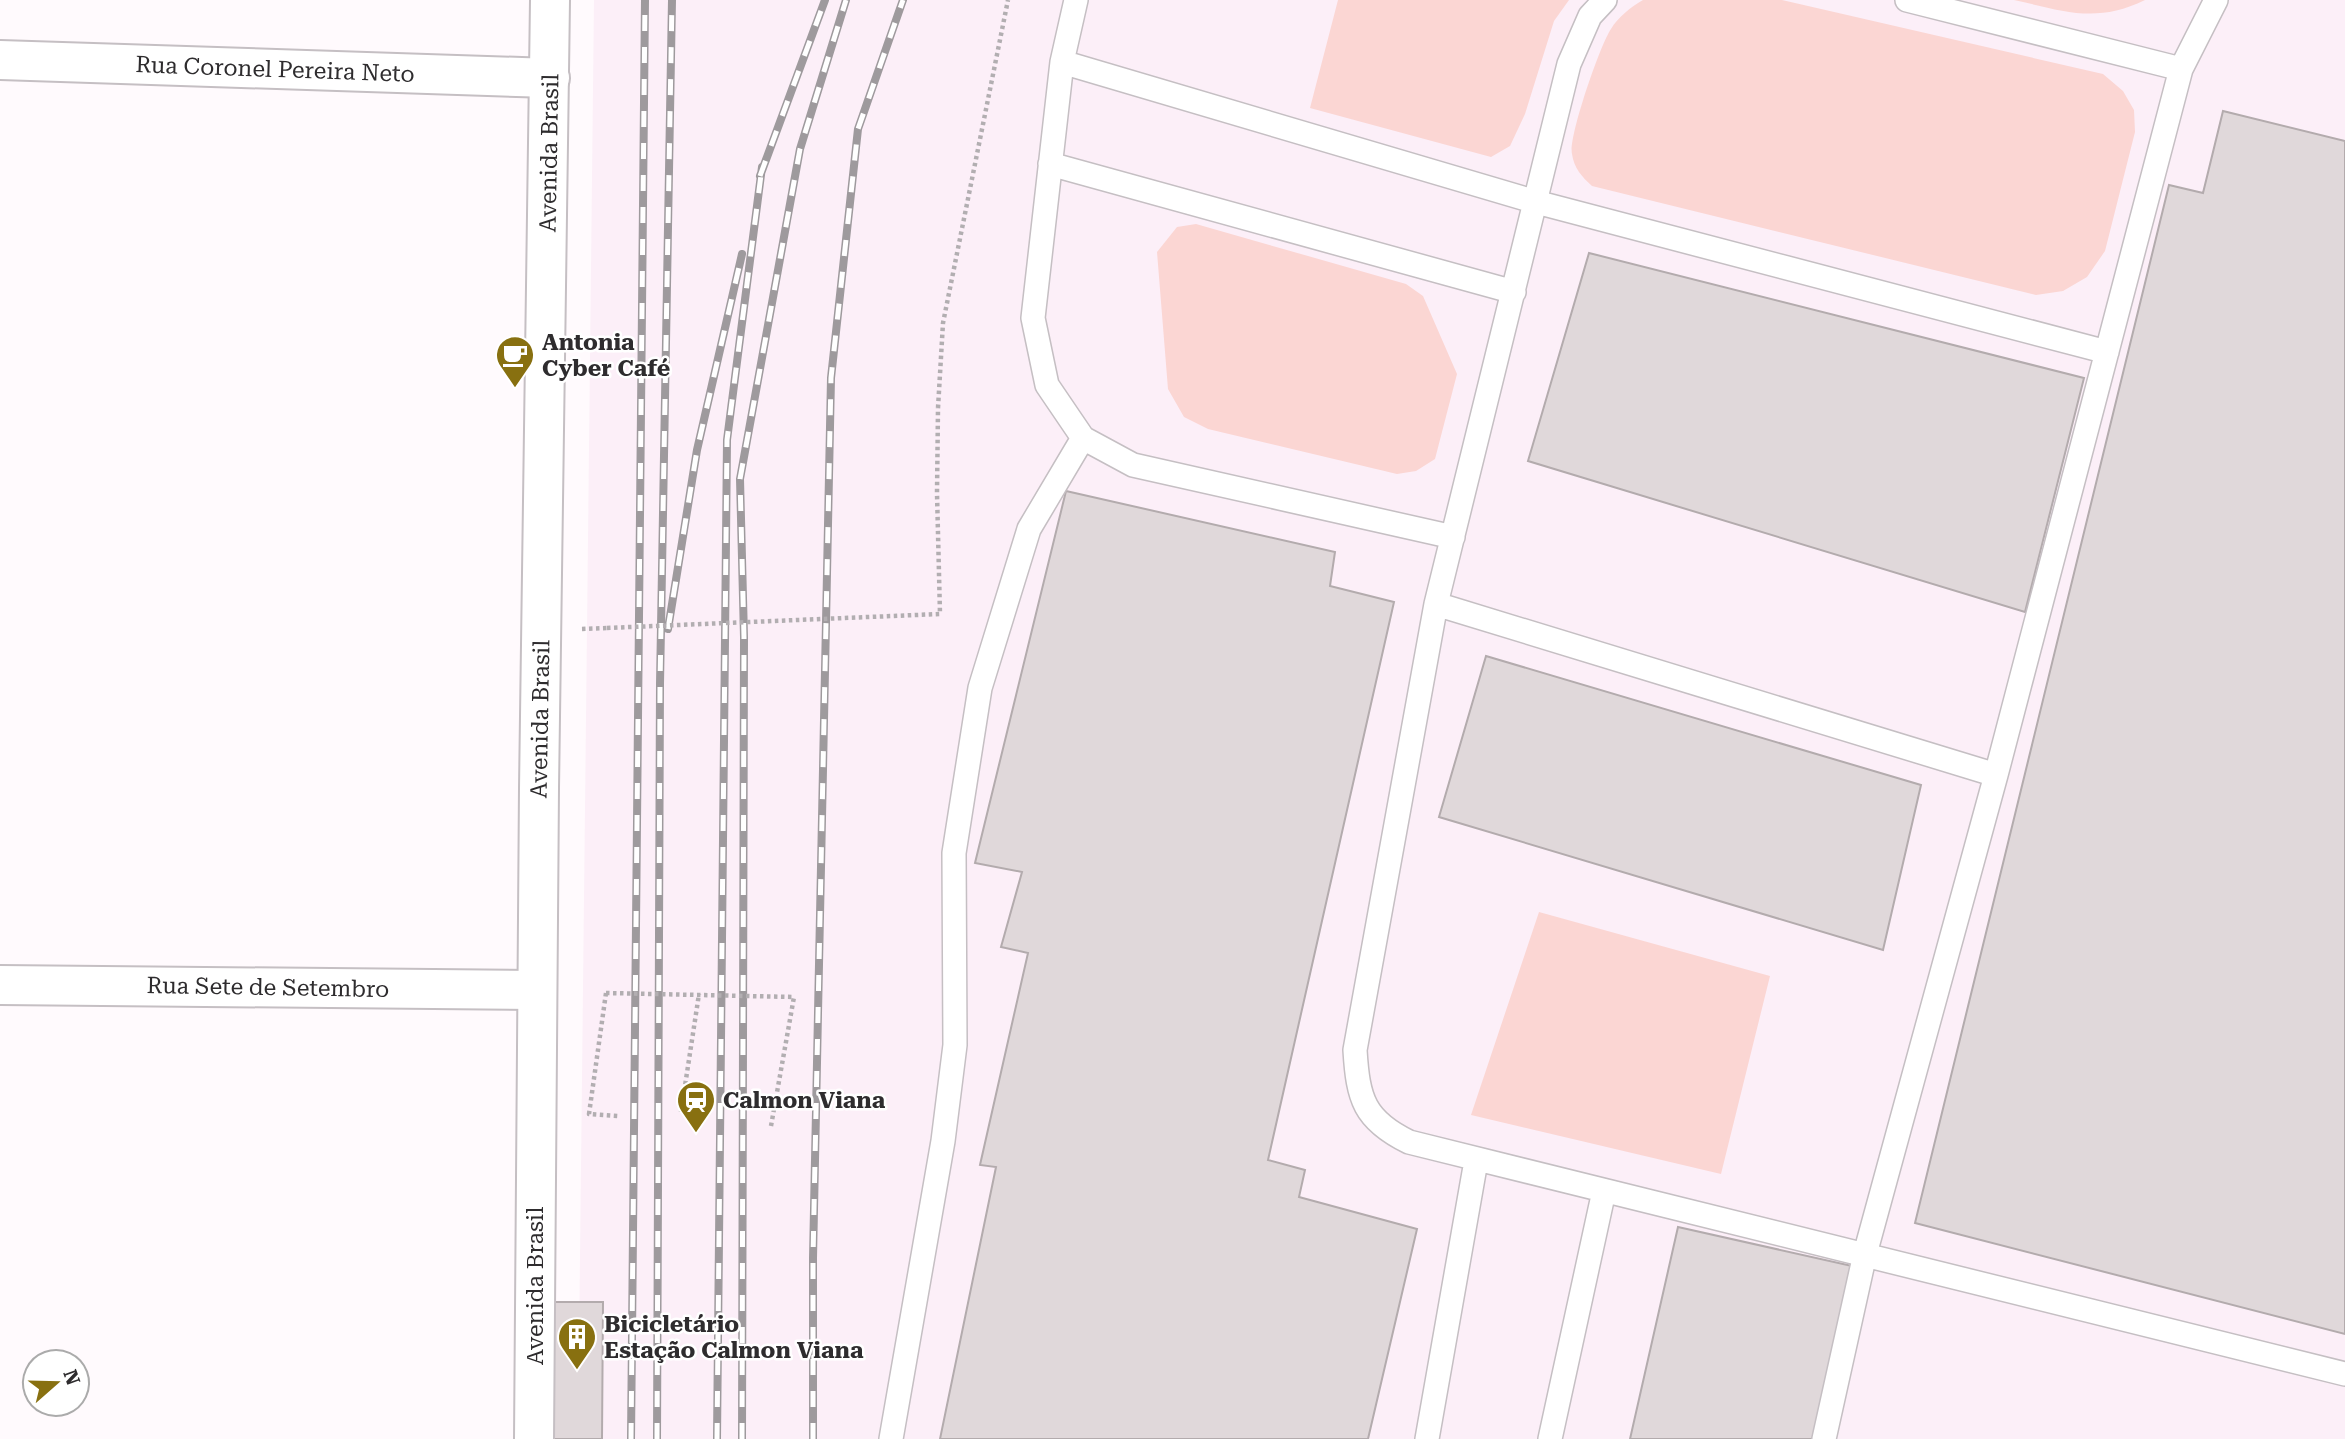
<svg xmlns="http://www.w3.org/2000/svg" width="2345" height="1439" font-family="'Roboto Serif',serif">
  <rect width="100%" height="100%" fill="#fffafd"/>
  <path fill="#fceff8" d="M594 0H2345V1439H578Z"/>
  <path fill="#fbd6d3" d="M1338 0H1569L1554 21 1525 114 1510 146 1491 157 1310 108Z
    M1643 0H1782L2103 74 2123 91 2134 110 2135 132 2105 251 2087 277 2063 291 2036 295 1592 186C1582 177 1574 168 1572 154 1568 138 1600 45 1611 29 1618 17 1631 7 1643 0Z
    M2014 0H2145C2096 24 2064 11 2014 0Z
    M1196 224 1406 284 1423 296 1457 374 1435 459 1416 471 1397 474 1208 429 1184 417 1168 389 1157 252 1177 227Z
    M1539 912 1770 976 1721 1174 1471 1115Z"/>
  <path fill="#e0d8da" stroke="#b3abad" stroke-width="2" d="M2223 111 2345 141V1334L1915 1223 2169 185 2203 193Z
    M1589 253 2084 378 2025 612 1528 461Z
    M1066 491 1335 552 1330 586 1394 602 1268 1160 1305 1170 1299 1197 1417 1229 1368 1439H940L996 1167 980 1165 1028 953 1001 947 1022 872 975 863Z
    M1486 656 1921 785 1883 950 1439 817Z
    M1678 1227 1852 1266 1815 1439H1630Z
    M551 1302H603L602 1439H551Z"/>
  <g fill="none" stroke-linecap="round" stroke-linejoin="round">
    <defs>
      <path id="service" d="M1076 0 1062 62 1033 318 1047 385 1083 438 1133 465 1453 537
        M1605 0 1590 16 1569 64 1436 604 1355 1050C1358 1099 1364 1120 1409 1142L2345 1374
        M1907 0 2181 69 2216 0
        M1062 62 1536 202 2107 352
        M1050 164 1514 292
        M1436 604 1996 775
        M891 1439 943 1141 955 1045 954 853 980 688 1029 529 1083 438
        M1427 1439 1476 1161
        M1550 1439 1604 1191
        M1824 1439 1865 1254 1996 775 2181 69"/>
      <path id="minor" d="M0 60 550 78
        M0 985 537 990"/>
      <path id="secondary" d="M534 1439 539 788 550 0"/>
    </defs>
    <use href="#service" stroke="#c5bfc3" stroke-width="26"/>
    <use href="#minor" stroke="#c5bfc3" stroke-width="42"/>
    <use href="#secondary" stroke="#c5bfc3" stroke-width="42"/>
    <path stroke="#b2aeb1" stroke-width="4.5" stroke-dasharray="3.5 3.5" stroke-linecap="butt" d="M938 408 943 323 1008 0
      M582 629 607 628
      M606 993 589 1114 619 1116
      M681 1112 699 994
      M771 1126 794 997"/>
    <use href="#service" stroke="#fff" stroke-width="23"/>
    <use href="#minor" stroke="#fff" stroke-width="38"/>
    <use href="#secondary" stroke="#fff" stroke-width="38"/>
    <defs>
      <path id="rail" d="M760 176 825 0
        M668 629 697 450 742 254
        M631 1439 645 0
        M657 1439 660 684 672 0
        M717 1439 727 440 762 167
        M742 1439 744 637 740 479 800 149 846 0
        M813 1439V1258L831 378 858 129 903 0"/>
    </defs>
    <use href="#rail" stroke="#9e9a9d" stroke-width="8"/>
    <use href="#rail" stroke="#fff" stroke-width="5" stroke-dasharray="16" stroke-linecap="butt"/>
    <path stroke="#b2aeb1" stroke-width="4.5" stroke-dasharray="3.5 3.5" stroke-linecap="butt" d="M607 628 940 614 937 493 938 408
      M606 993 794 997"/>
  </g>
  <defs>
    <symbol id="cafe-pin" viewBox="-11 -11 22 30"><path d="M0 17L-7.5 6A9.5 9.5 0 1 1 7.5 6Z" fill="#887010" stroke="#fff"/><path d="M-5.5-4.5H6V0H3Q3 3.5 0 3.5H-2.5Q-5.5 3.5-5.5 0ZM3-3.2v2h1.7v-2ZM-6 4.5H4V6H-6Z" fill="#fff"/></symbol>
    <symbol id="station-pin" viewBox="-11 -11 22 30"><path d="M0 17L-7.5 6A9.5 9.5 0 1 1 7.5 6Z" fill="#887010" stroke="#fff"/><path d="M-3-6H3Q5-6 5-4V2Q5 4 3 4L4.5 6H3L1.5 4h-3L-3 6H-4.5L-3 4Q-5 4-5 2V-4Q-5-6-3-6ZM-3.5-4v3h7v-3ZM-3.5 1v1.5H-2V1ZM2 1v1.5H3.5V1Z" fill="#fff"/></symbol>
    <symbol id="building-pin" viewBox="-11 -11 22 30"><path d="M0 17L-7.5 6A9.5 9.5 0 1 1 7.5 6Z" fill="#887010" stroke="#fff"/><path d="M-4-6H4V6H1V3H-1V6H-4ZM-2.5-4.3h1.7v1.8h-1.7ZM.8-4.3h1.7v1.8H.8ZM-2.5-1h1.7V.8h-1.7ZM.8-1h1.7V.8H.8Z" fill="#fff"/></symbol>
  </defs>
  <g fill-rule="evenodd">
    <use href="#cafe-pin" x="493" y="333" width="44" height="60"/>
    <use href="#station-pin" x="674" y="1078" width="44" height="60"/>
    <use href="#building-pin" x="555" y="1315" width="44" height="60"/>
  </g>
  <g text-anchor="middle" stroke-width="5" stroke-linejoin="round" paint-order="stroke">
    <g font-size="23" fill="#2e2c2e" stroke="#fff">
      <text transform="translate(275 69) rotate(2)" y="8">Rua Coronel Pereira Neto</text>
      <text transform="translate(549 153) rotate(-89)" y="8">Avenida Brasil</text>
      <text transform="translate(540 719) rotate(-89)" y="8">Avenida Brasil</text>
      <text transform="translate(268 987) rotate(1)" y="8">Rua Sete de Setembro</text>
      <text transform="translate(535 1286) rotate(-90)" y="8">Avenida Brasil</text>
    </g>
    <g font-size="23" font-weight="bold" fill="#2e2c2e" stroke="#fff" text-anchor="start">
      <text x="542" y="350">Antonia<tspan x="542" dy="26">Cyber Café</tspan></text>
      <text x="723" y="1108">Calmon Viana</text>
      <text x="604" y="1332">Bicicletário<tspan x="604" dy="26">Estação Calmon Viana</tspan></text>
    </g>
  </g>
  <g transform="translate(56 1383) rotate(70)"><circle r="33" fill="#ffffff" stroke="#ababab" stroke-width="2"/>
  <path d="M0-5L12 26L0 18L-12 26Z" fill="#887010"/>
  <text y="-10" font-size="19" font-weight="bold" text-anchor="middle" fill="#2e2c2e">N</text>
  </g>
</svg>
